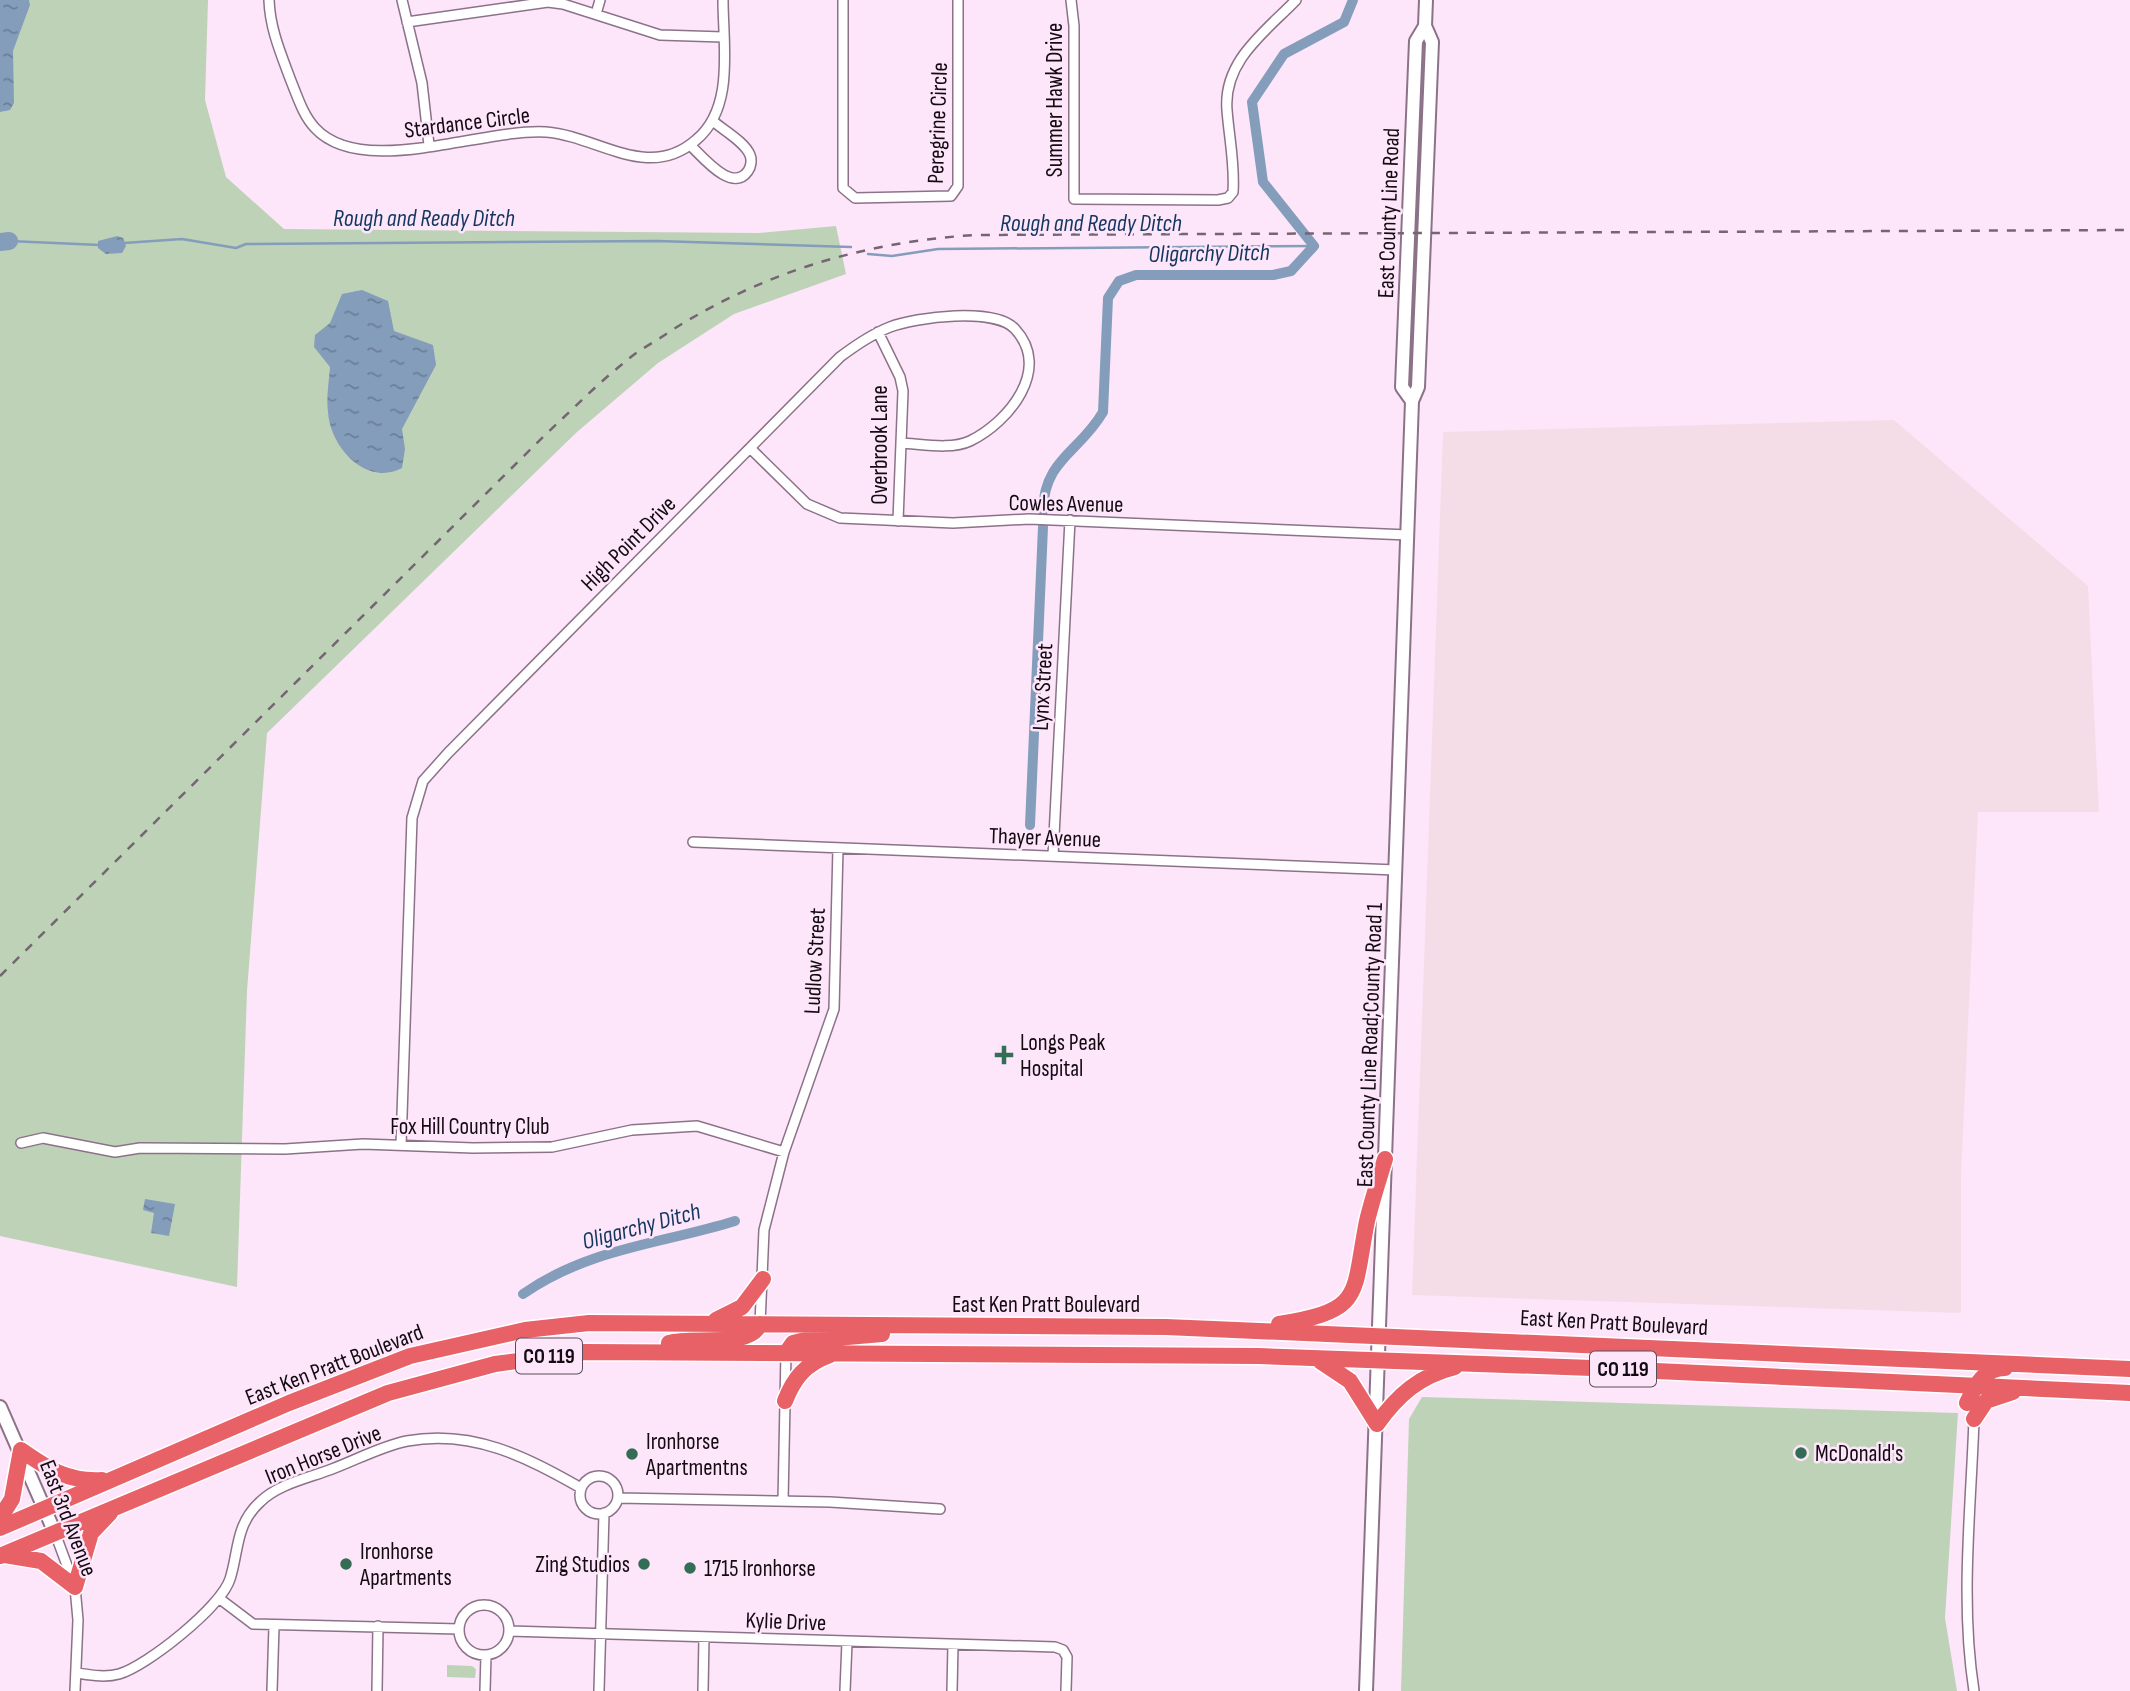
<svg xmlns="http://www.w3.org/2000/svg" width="2130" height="1691" font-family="'Sofia Sans Condensed',sans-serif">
  <defs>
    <pattern id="water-ripples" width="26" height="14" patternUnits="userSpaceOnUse" patternTransform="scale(1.75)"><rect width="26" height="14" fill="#849dbb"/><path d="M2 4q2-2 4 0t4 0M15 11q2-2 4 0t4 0" fill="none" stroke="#6b7e97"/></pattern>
  </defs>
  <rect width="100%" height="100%" fill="#fde6fa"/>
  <path fill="#f5dde8" d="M1894 420 2088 586 2099 812H1978L1961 1175V1313L1412 1295 1443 432Z"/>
  <path fill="#bed2b8" d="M0 0H208L205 100 226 177 284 229 759 233 836 226 846 274 734 314 658 363 577 432 267 733 247 991 237 1287 0 1236Z
    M1422 1397 1958 1413 1945 1618 1957 1691H1401L1409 1419Z
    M447 1665 472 1666 476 1669 475 1678 447 1677Z"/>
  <path fill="url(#water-ripples)" d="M0 0H29L30 5 13 51 14 103 10 110 0 112Z
    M117 236 123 238 126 246 122 253 106 254 98 248V241Z
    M362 290 388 301 394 331 433 345 436 365 402 429 405 449 402 468C366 487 330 447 328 412 326 397 329 382 330 367L314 347 315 335 330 323 342 294Z
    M145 1199 175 1204 169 1236 151 1233 154 1213 143 1210Z"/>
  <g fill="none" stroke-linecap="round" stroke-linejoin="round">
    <path stroke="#849dbb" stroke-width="2.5" d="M9 241 100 245
      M124 243 182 239 236 248 246 244 657 241 851 247
      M868 254 892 256 938 249 1314 246"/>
    <path stroke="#849dbb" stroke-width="10" d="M1043 511C1044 459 1080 452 1103 412L1108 298 1119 281 1136 275H1273L1291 271 1314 246 1263 182 1252 102 1284 54 1344 22 1353 0
      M1030 825 1043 527
      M523 1294C589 1248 661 1244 735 1221"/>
    <path stroke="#849dbb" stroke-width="18" d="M0 242 9 241"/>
    <defs>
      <path id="street" d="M269 0C270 29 281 54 291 81 298 98 303 115 315 128 362 179 482 128 546 132 598 136 648 182 696 140 735 108 723 45 723 0
        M402 0 422 83 429 145
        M843 0V188L855 198 951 196 958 186V0
        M1071 0 1074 26V199L1218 200 1228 198 1233 192C1235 164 1229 137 1227 110 1223 61 1265 32 1296 0
        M596 14 600 0
        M407 22 548 2 563 4 660 35 723 37
        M690 145C702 156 732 194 748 171 751 167 752 160 750 155 745 142 723 130 713 121
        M878 332 900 377 903 391 898 521
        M750 448 807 504 840 518 953 523 1029 519 1408 535
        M693 842 1396 870
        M1053 856 1070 520
        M21 1143 43 1138 115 1152 140 1148 285 1149 363 1144 473 1148 552 1147 632 1130 697 1126 784 1152
        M401 1145 412 818 423 781 448 753 840 357C856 345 872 334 890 327 916 317 995 307 1015 329 1052 369 1009 422 970 441 951 450 922 444 901 443
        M760 1324 764 1230 784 1152 834 1009 838 848
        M580 1495a19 19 0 1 1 38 0a19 19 0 1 1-38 0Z
        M618 1498 830 1502 940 1509
        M783 1501 786 1353
        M55 1533 75 1587 78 1620 75 1691
        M220 1599 253 1624 459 1629
        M459 1630a25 25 0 1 1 50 0a25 25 0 1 1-50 0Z
        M509 1631 1055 1647 1063 1650 1067 1657 1066 1691
        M77 1673C90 1675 105 1678 119 1674 147 1666 221 1607 230 1579 239 1551 235 1525 260 1502 278 1484 309 1478 332 1469 356 1460 382 1446 407 1441 473 1429 526 1457 581 1488
        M272 1691 274 1626
        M377 1691 378 1626
        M485 1691 486 1655
        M599 1691 604 1513
        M703 1691 704 1637
        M845 1691 847 1642
        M952 1691 953 1645
        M1974 1691C1960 1602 1971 1509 1974 1419"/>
      <path id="secondary" d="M1412 401 1402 387 1416 41 1425 26
        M0 1407 55 1533
        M1366 1691 1412 401 1418 387 1432 42 1425 26 1426 0"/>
      <path id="highway" d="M716 1320 742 1307 763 1279
        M1279 1324C1365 1310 1352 1296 1367 1221 1372 1200 1379 1179 1385 1159
        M669 1343C692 1336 750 1349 760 1324
        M786 1353 793 1343 801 1341 882 1334
        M1320 1361 1350 1381 1377 1424C1398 1395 1419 1376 1455 1367
        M785 1401C794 1378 805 1364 830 1355
        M1967 1403C1975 1386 1984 1368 2005 1368
        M1974 1419 1986 1401 2013 1392
        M0 1518 12 1499 21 1450C48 1469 68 1482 102 1480
        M0 1528 289 1403 410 1356 525 1330 589 1323 1166 1327 2130 1369
        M5 1555 41 1561 75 1587 91 1533 110 1513
        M0 1556 388 1393 495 1364 585 1352 1259 1356 1592 1368 2130 1393"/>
    </defs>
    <use href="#street" stroke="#8b7289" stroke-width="12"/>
    <use href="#secondary" stroke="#8b7289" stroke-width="16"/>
    <use href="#highway" stroke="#fff" stroke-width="19"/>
    <use href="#street" stroke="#fff" stroke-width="9"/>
    <use href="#secondary" stroke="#fff" stroke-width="12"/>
    <use href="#highway" stroke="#e76166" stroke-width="16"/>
    <path stroke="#746572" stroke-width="2.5" stroke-dasharray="9 9" stroke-linecap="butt" d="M0 976 546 434C572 410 597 384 625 362 638 350 655 342 669 332 763 272 864 242 975 235L2130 230"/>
  </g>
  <g fill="#336d56" stroke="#fde6fa" stroke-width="2.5">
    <path d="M1000.5 1044.5h7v7h7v7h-7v7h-7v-7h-7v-7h7z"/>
    <circle cx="1801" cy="1453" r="7"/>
    <circle cx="632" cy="1454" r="7"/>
    <circle cx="346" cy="1564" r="7"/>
    <circle cx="644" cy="1564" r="7"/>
    <circle cx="690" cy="1568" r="7"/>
  </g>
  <g text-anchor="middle" stroke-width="5" stroke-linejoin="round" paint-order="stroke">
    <g fill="#fde6fa" stroke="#594c58" stroke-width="2">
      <rect x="516" y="1338.5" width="66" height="35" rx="5"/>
      <rect x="1590" y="1351.5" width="66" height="35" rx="5"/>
    </g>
    <g font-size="21" font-weight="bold" fill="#130a12">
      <text x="549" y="1363">CO 119</text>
      <text x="1623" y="1376">CO 119</text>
    </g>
    <g font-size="23" fill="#130a12" stroke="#fde6fa">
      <text transform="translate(1054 100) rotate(-90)" y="8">Summer Hawk Drive</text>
      <text transform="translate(467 122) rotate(-7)" y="8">Stardance Circle</text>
      <text transform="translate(937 123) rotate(-88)" y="8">Peregrine Circle</text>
      <text transform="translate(1388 213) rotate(-88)" y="8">East County Line Road</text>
      <text transform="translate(879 445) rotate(-90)" y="8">Overbrook Lane</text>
      <text transform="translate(1066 503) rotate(1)" y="8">Cowles Avenue</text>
      <text transform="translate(628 543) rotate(-45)" y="8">High Point Drive</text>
      <text transform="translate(1042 687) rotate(-87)" y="8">Lynx Street</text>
      <text transform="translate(1045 837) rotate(2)" y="8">Thayer Avenue</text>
      <text transform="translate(814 961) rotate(-87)" y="8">Ludlow Street</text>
      <text transform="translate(1369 1045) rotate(-88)" y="8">East County Line Road;County Road 1</text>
      <text x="470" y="1134">Fox Hill Country Club</text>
      <text x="1046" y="1312">East Ken Pratt Boulevard</text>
      <text transform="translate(1614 1322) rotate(3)" y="8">East Ken Pratt Boulevard</text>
      <text transform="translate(334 1364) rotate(-21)" y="8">East Ken Pratt Boulevard</text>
      <text transform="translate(323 1454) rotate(-22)" y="8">Iron Horse Drive</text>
      <text transform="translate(69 1518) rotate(69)" y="8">East 3rd Avenue</text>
      <text transform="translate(786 1621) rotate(2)" y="8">Kylie Drive</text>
    </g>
    <g font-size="23" fill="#130a12" stroke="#fde6fa" text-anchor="start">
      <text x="1020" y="1050">Longs Peak<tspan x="1020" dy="26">Hospital</tspan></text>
      <text x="646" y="1449">Ironhorse<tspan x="646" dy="26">Apartmentns</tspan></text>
      <text x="1815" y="1461">McDonald's</text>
      <text x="360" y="1559">Ironhorse<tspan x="360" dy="26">Apartments</tspan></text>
      <text x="630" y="1572" text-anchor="end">Zing Studios</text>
      <text x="704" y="1576">1715 Ironhorse</text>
    </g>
    <g font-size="24" font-style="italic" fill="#13365f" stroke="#fde6fa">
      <text x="424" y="226">Rough and Ready Ditch</text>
      <text x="1091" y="231">Rough and Ready Ditch</text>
      <text transform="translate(1209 253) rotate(-1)" y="8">Oligarchy Ditch</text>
      <text transform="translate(641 1226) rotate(-15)" y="8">Oligarchy Ditch</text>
    </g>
  </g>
</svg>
